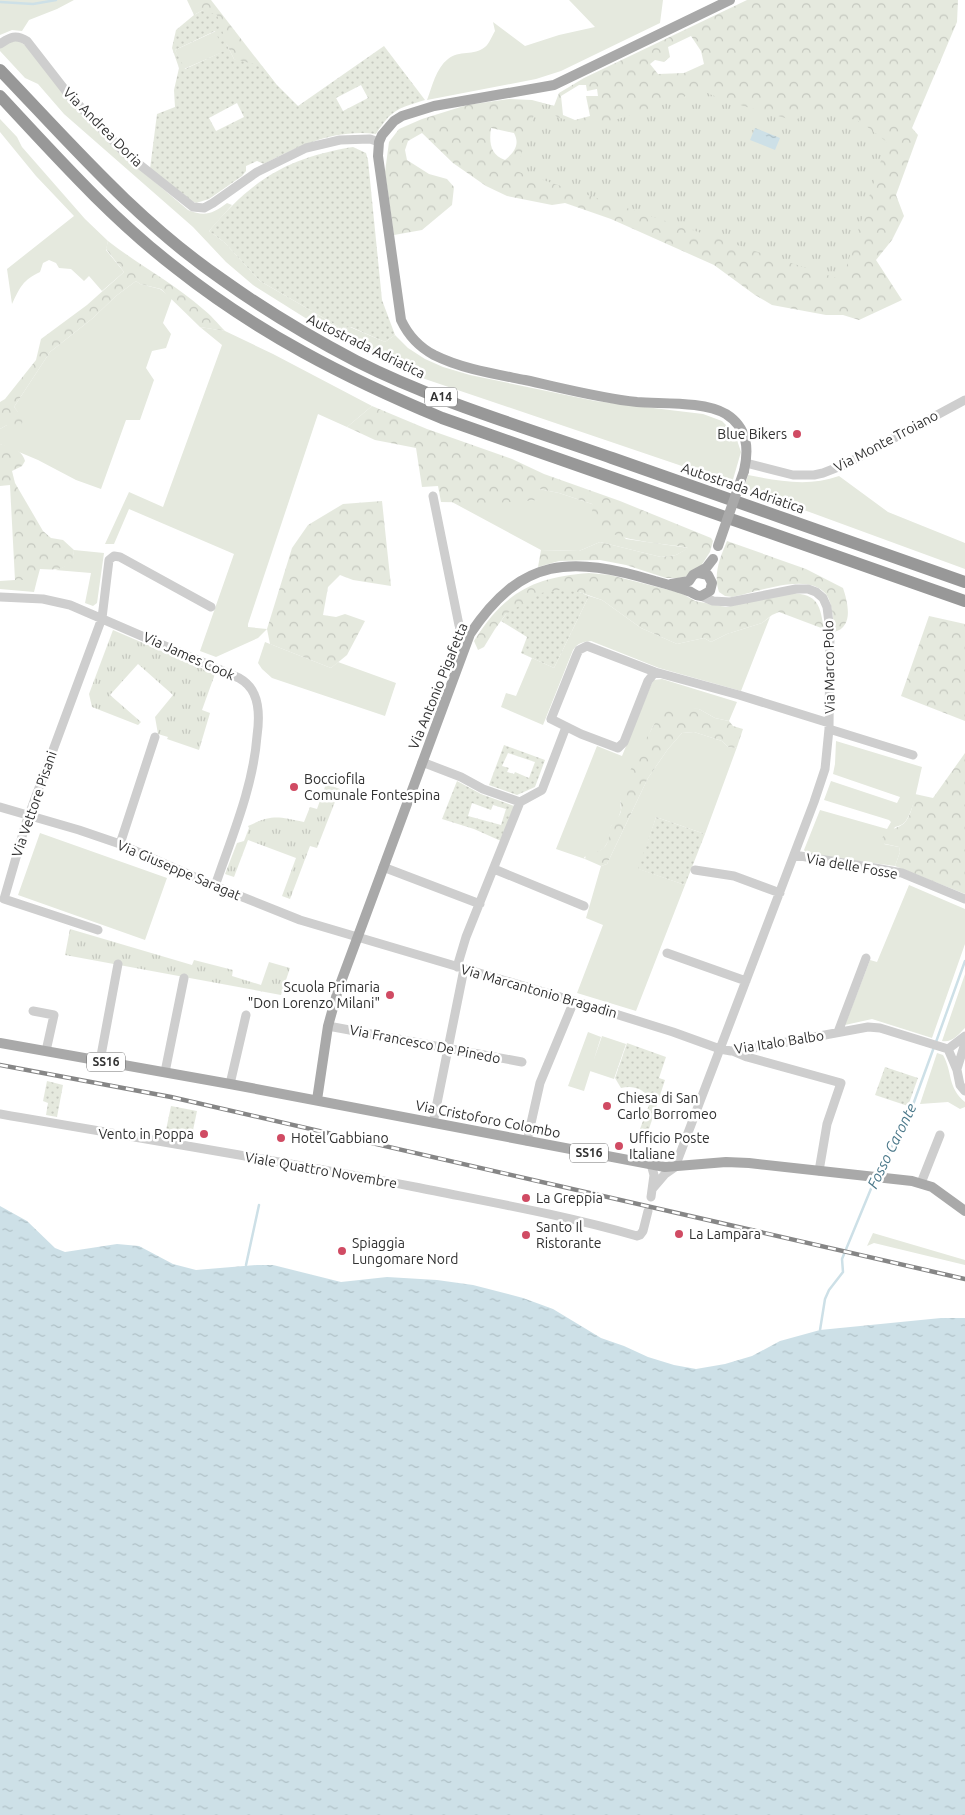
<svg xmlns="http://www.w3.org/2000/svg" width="965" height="1815" font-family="Ubuntu,sans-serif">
  <defs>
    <pattern id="forest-crowns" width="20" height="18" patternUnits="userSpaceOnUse" patternTransform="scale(1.25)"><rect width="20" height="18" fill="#e5e9de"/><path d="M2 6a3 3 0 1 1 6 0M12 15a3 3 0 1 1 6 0" fill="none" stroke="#c5c8bf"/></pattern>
    <pattern id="park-tufts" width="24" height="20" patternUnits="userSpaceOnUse" patternTransform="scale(1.25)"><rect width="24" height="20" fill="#e5e9de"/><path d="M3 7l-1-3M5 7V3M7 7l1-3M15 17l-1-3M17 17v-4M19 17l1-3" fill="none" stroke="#c5c8bf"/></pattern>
    <pattern id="garden-dots" width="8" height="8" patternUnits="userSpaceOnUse" patternTransform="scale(1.25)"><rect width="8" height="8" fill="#e5e9de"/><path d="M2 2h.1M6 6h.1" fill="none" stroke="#c5c8bf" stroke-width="1.8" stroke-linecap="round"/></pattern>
    <pattern id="water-ripples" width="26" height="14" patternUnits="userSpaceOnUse" patternTransform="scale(1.25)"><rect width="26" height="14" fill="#cde0e7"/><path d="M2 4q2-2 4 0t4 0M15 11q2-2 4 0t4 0" fill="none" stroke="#b0c1c7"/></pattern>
  </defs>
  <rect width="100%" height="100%" fill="#fff"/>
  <path fill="#e5e9de" d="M0 0H74L57 9 29 20 22 31 12 30 0 35Z
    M569 0H663L660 23 561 71 536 79 427 100C432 87 436 68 448 59 459 50 474 56 485 47 489 44 492 36 495 31L493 22 525 46 559 35 595 27Z
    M216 31 225 51 184 69 175 50Z
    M12 41H19L25 45 124 156 188 210C205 217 212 214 227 203L232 205 209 231 224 242 260 281 341 328 350 327 385 342 395 335 408 348 425 359 443 367 470 375 595 401 703 414 722 421 735 434 741 452 732 483 425 379 342 341 253 285 226 262 193 227 64 114 38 84 25 78 0 51V48Z
    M0 119 17 137 22 147 85 219 108 241 106 250 124 272 102 291 89 276 84 281 71 269 59 268 56 263 49 260 43 263 40 272C23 280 20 287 12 304L7 269 74 216 36 176 0 132Z
    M136 281 140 284 160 289 172 298 163 323 171 334 166 348 152 351 146 368 154 380 140 420H126L101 489 76 480 38 460 0 444V429L7 425 18 412 14 407 50 352 93 318 116 296Z
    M200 327 225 331 273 354 372 406 347 427 318 414 248 624V627L267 629 258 638 216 657 200 651 234 554 129 509 114 544H105L129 492 163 507 222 345Z
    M748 475C778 481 809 487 839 476L888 512 965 543V569L744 488Z
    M539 489 559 493 592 504 626 539 689 548 676 555 661 557 600 542 579 551 541 550 452 502 539 500Z
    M74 550 104 553 97 603 93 606 85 603 91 573 55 570C66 567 73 563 74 550Z
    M15 580H37L34 592 0 589V581Z
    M589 596 602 600 641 628 677 644 704 638 711 642 727 634 762 623 770 617 741 691 659 668 591 641C582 642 578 643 573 650L543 725 501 707 506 693 516 696 532 658 554 668Z
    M265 642 331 668 338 662 396 683 385 716 272 678 262 669 258 663Z
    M662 679 737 702 729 721 715 718 699 709 674 708 653 726 620 796 621 810 618 819 611 826 609 840 604 848 596 854 584 857 585 859 556 849 597 746 622 756 651 685 654 680Z
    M694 732 722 741 728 747 733 748 737 747 705 834 656 817 639 869 685 885 636 1011 577 993 603 925 586 918 601 866 607 864 648 778 668 749 682 733Z
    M836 741 922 767C918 782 914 811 905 822 902 825 899 826 895 827L884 844 899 847 900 852 895 866 807 854 804 850 820 810 887 829 891 822 889 820 824 800 831 781 897 803 900 797 833 774 835 764Z
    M40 833 167 878 145 940 18 895Z
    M909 885 965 909V944L932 1038 872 1019 845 1025 870 960 877 962Z
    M965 974V1028C958 1035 952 1043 942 1041Z
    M588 1032 601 1037 584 1091 568 1086Z
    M602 1036 626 1044 614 1079 590 1071Z
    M937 1053 943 1055C953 1073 947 1087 965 1102V1107L960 1109 948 1102 920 1104Z
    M873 1233 965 1260V1265L874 1243 867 1246Z"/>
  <path fill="url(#forest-crowns)" fill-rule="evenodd" d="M187 0H211L276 84 234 59 227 45 203 10 194 15Z
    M747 0H958L957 22 912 128 918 135 896 195 904 216 892 240 876 260 902 300 859 320 843 315H826L772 305 755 295 714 265 611 219 565 203 552 205 507 196 486 186 453 163 422 133 408 141 405 150 407 160 429 174 447 179 454 187 452 205 422 230 394 235 385 172 389 142 399 129 422 119 467 105 509 99 532 100 554 106 559 93 584 78ZM691 36 701 51 704 64 684 73 658 74 650 64 655 60 664 62 670 57 668 47ZM579 85H586L587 91 597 89 598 96H586L590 116 575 120 563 115 561 96ZM491 128 514 133C520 144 515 152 505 160 490 155 489 142 491 128Z
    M108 241C139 265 173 283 203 309 211 315 218 324 225 331L200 327 161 289 140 284 136 281 116 296 93 318 50 352 14 407C20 415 25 416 21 427L14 430 7 425 0 429V402L5 399 36 360 41 339 87 305 124 272 106 249Z
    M372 406 427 429 512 459 544 474 620 501 711 538 713 541 710 552 701 566 694 569 687 576 678 578H666L626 565 600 560 559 561 538 567 541 550 579 551 600 542 661 557 676 555 688 548C669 543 582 542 593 507L592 504 559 493 539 489V500L496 503 441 502 438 486 422 487 416 448 375 440 347 427Z
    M0 444C10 447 22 449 25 461L22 466 12 471 15 483 43 531 51 538 63 540 74 550C73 571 56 570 40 569L37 580H15L10 485 0 486Z
    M382 501 391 586 353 580 340 575 328 587 323 615 336 617 345 614 365 621 347 655 331 668 270 644 267 629 292 548 308 525 343 504Z
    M727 541 806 569 843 588C848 603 854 627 834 632 833 620 833 604 826 594 807 571 756 593 732 597L725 596 719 592C713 574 720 558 727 541Z
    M589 573 610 575 681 593 695 601 726 607 791 593C819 594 820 606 824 629L779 612 772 615 762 623 727 634 711 642 704 638 677 644 641 628 602 600 579 592 506 614 495 629 484 647 478 650 474 641C504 593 533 577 589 573Z
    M929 616 965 624V721L901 696Z
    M687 707 699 709 715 718 729 721 733 726 743 729 737 747 733 748 728 747 722 741 694 732 682 733 668 749 648 778 607 864 601 866 585 859 587 852C598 854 607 849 609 837 610 834 609 829 611 826 614 820 620 818 621 810 622 805 619 800 620 795 622 785 655 719 662 713 668 707 679 707 687 707Z
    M965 753V894L895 866 900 852 899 847 881 843C882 828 900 830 906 821 912 813 913 802 915 794L933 798Z"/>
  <path fill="url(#park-tufts)" d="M699 90 730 102 795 121 803 114 833 113 861 122 887 142 842 280 516 171 538 102 555 106 553 113 557 117 573 122 596 126 674 101Z
    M113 630 215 674 202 710 210 713 199 750 167 739 168 737 158 734 155 717 173 695 138 664 110 695 141 722 138 725 92 707 89 694Z
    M326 784 340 789 317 848 310 846 290 899 282 896 296 858 248 840 234 877 225 874 237 843 244 841 249 828 248 826C273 814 278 817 304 822L310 807 317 809Z
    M70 929 192 965 194 960 233 970 232 976 261 985 269 962 290 968 281 995 65 955Z"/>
  <path fill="url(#garden-dots)" fill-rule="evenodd" d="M203 10 217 15 227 45 234 59 262 66 276 84 298 106 384 46 425 100C397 109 392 109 376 134 334 129 299 146 264 164L257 161 246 166V171L242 176 209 199 196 203 186 198 150 169 157 114 175 107 174 90 179 68 172 48 176 30 194 15ZM215 31 224 51 185 69 175 50ZM361 85 368 98 343 111 336 98ZM237 103 244 117 216 131 209 118Z
    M353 147 366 153 368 160 382 300 395 335 385 342 351 327 341 328 260 281 224 242 209 231C252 180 286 158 353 147Z
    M560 590 579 592 589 596 554 668 521 653 527 637 501 621 506 614 541 593Z
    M504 745 545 760 535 787 517 795 489 785ZM508 753 535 762 529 778 515 772 514 774 507 772 509 768 502 766Z
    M457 781 481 794 514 806 501 841 474 829 442 819ZM472 803 491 810 493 805 506 809 501 825 468 816Z
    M656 817 705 834 685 885 638 869Z
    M627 1043 666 1057 659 1078 665 1080 648 1132 640 1129 649 1105V1097C642 1088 632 1085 621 1088L615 1078Z
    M885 1067 918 1078 908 1106 875 1095Z
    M47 1081 63 1085 57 1117 46 1115 48 1103 43 1101Z
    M171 1106 197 1111 191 1140 165 1135Z"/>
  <path fill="url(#water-ripples)" d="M755 128 780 138 775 150 750 140Z
    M0 1206 27 1221 55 1248 65 1252 117 1244 139 1246 173 1264 196 1270 257 1265H273L341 1282 387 1277 437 1280 473 1285 523 1298 553 1309 601 1338 624 1346 648 1357 674 1365 696 1369 725 1364 752 1356 780 1341 820 1330 941 1318H965V1815H0Z"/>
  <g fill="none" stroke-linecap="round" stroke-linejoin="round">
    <path stroke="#cde0e7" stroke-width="2.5" d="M0 2 33 4 56 0
      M936 1042 965 961
      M877 1174 910 1113 934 1047
      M246 1265 259 1205
      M820 1330 825 1299 829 1290 843 1272 842 1259 875 1179"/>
    <path stroke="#cecece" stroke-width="9" d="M0 44C10 37 16 34 27 41L69 95 125 153 193 207 204 208 213 203 257 172 306 148 340 140 370 139 379 142
      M746 463 793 475H814L823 473 846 464 965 400
      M433 496 459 625 460 629 470 634
      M0 597 43 599 70 605 239 678C246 682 251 687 254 694 260 707 259 722 257 736 253 788 232 836 215 886
      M655 672 648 681 624 742 618 748 581 734 551 719 577 654 579 650 587 646 655 672 739 695 829 723
      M829 729 913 755
      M422 762 461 777 483 789 520 802
      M520 802 542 790 566 727
      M0 807 79 830 120 844 220 888 300 920 574 1001 673 1032 720 1049 731 1051 749 1049 868 1027 880 1028 948 1049
      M120 844 155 737
      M794 855 875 868 902 873 965 899
      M383 867 480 904
      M494 869 584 906
      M695 870 734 876 780 893
      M98 930 4 899 26 823 102 618 109 560 114 556 120 557 211 607
      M667 953 746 981
      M457 967 466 937 520 802
      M33 1011 54 1015 46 1051
      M328 1026 522 1062
      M838 1032 866 958
      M948 1049 957 1070 960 1085 965 1091
      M948 1049 965 1036
      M733 1051 747 1057 841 1083 827 1124 819 1171
      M100 1061 118 964
      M957 1069 965 1043
      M165 1072 184 978
      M230 1084 246 1015
      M0 1114C138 1138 277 1160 415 1187 489 1202 564 1215 637 1236L640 1235 643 1231 648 1211
      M433 1123 464 969
      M527 1141 540 1083 574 1001
      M921 1183 940 1135
      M653 1188 665 1174 675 1167 814 802 825 769 829 729 830 631 827 607 823 598 816 592 808 589H796L730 602 713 601 701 596
      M651 1197 654 1175 651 1164"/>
    <path stroke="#a9a9a9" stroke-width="10" d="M730 0 554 85 434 106 402 116 394 121 382 135 379 142 378 156 401 320C408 335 419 347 434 355 462 369 495 374 525 380 562 388 599 398 637 402 662 404 704 401 726 414 748 428 749 449 744 471
      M671 584 689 581 693 575 706 568 713 559
      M0 1043 230 1084 665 1167 726 1162 749 1163 912 1181 932 1187 965 1211
      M317 1100 328 1026 338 990 470 634C522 556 571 556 655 581 666 584 677 587 688 591 693 592 695 596 701 596L710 591 712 583 708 575 699 573"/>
    <path stroke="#989898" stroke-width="12" d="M0 70C71 144 137 221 223 280 265 310 310 337 356 361 437 402 527 428 612 458 730 499 847 541 965 582
      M0 96C56 156 111 218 176 268 258 333 346 378 442 418L965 601"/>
    <defs>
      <path id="rail" d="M0 1065 171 1097 965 1279"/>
    </defs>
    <use href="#rail" stroke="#868686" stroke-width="4.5"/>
    <use href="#rail" stroke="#fff" stroke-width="2.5" stroke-dasharray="8" stroke-linecap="butt"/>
    <path stroke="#a9a9a9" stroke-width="10" d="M718 546 744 471"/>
  </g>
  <g fill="#d04b63" stroke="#fff" stroke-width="2">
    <circle cx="797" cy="434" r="5"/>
    <circle cx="294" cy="787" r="5"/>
    <circle cx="390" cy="995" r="5"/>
    <circle cx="607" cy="1106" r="5"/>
    <circle cx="204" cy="1134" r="5"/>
    <circle cx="281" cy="1138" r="5"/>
    <circle cx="619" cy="1146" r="5"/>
    <circle cx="526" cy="1198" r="5"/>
    <circle cx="679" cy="1234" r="5"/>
    <circle cx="526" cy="1235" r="5"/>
    <circle cx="342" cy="1251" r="5"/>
  </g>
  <g text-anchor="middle" stroke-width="5" stroke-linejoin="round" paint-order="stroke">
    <g fill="#fff" stroke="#6f6f6f" stroke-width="1">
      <rect x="425" y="387.5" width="32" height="19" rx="4"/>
      <rect x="87" y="1052.5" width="38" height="19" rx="4"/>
      <rect x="570" y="1143.5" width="38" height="19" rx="4"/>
    </g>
    <g font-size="12" font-weight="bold" fill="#313131">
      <text x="441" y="401">A14</text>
      <text x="106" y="1066">SS16</text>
      <text x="589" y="1157">SS16</text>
    </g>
    <g font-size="14" fill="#313131" stroke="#fff">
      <text transform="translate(103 127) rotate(45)" y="5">Via Andrea Doria</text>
      <text transform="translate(366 346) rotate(26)" y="5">Autostrada Adriatica</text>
      <text transform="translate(886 441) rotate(-28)" y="5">Via Monte Troiano</text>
      <text transform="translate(743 488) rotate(19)" y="5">Autostrada Adriatica</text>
      <text transform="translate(189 656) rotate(24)" y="5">Via James Cook</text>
      <text transform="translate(829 667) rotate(-91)" y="5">Via Marco Polo</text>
      <text transform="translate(438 686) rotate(-68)" y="5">Via Antonio Pigafetta</text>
      <text transform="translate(34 804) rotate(-71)" y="5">Via Vettore Pisani</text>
      <text transform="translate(852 866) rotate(10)" y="5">Via delle Fosse</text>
      <text transform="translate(179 870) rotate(23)" y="5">Via Giuseppe Saragat</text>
      <text transform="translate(539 991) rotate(16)" y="5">Via Marcantonio Bragadin</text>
      <text transform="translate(779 1042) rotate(-9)" y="5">Via Italo Balbo</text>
      <text transform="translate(425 1044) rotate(11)" y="5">Via Francesco De Pinedo</text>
      <text transform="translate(488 1119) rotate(11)" y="5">Via Cristoforo Colombo</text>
      <text transform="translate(321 1170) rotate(10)" y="5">Viale Quattro Novembre</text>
    </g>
    <g font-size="14" fill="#313131" stroke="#fff" text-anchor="start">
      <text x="787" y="439" text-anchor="end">Blue Bikers</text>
      <text x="304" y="784">Bocciofila<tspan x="304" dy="16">Comunale Fontespina</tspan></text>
      <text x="380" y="992" text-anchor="end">Scuola Primaria<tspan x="380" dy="16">"Don Lorenzo Milani"</tspan></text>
      <text x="617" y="1103">Chiesa di San<tspan x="617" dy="16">Carlo Borromeo</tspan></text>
      <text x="194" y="1139" text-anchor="end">Vento in Poppa</text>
      <text x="291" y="1143">Hotel Gabbiano</text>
      <text x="629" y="1143">Ufficio Poste<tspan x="629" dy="16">Italiane</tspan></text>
      <text x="536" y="1203">La Greppia</text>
      <text x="536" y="1232">Santo Il<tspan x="536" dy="16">Ristorante</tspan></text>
      <text x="689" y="1239">La Lampara</text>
      <text x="352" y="1248">Spiaggia<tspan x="352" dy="16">Lungomare Nord</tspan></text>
    </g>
    <g font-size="15" font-style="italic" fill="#497789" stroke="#fff">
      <text transform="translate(892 1146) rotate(-64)" y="5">Fosso Caronte</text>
    </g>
  </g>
</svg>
